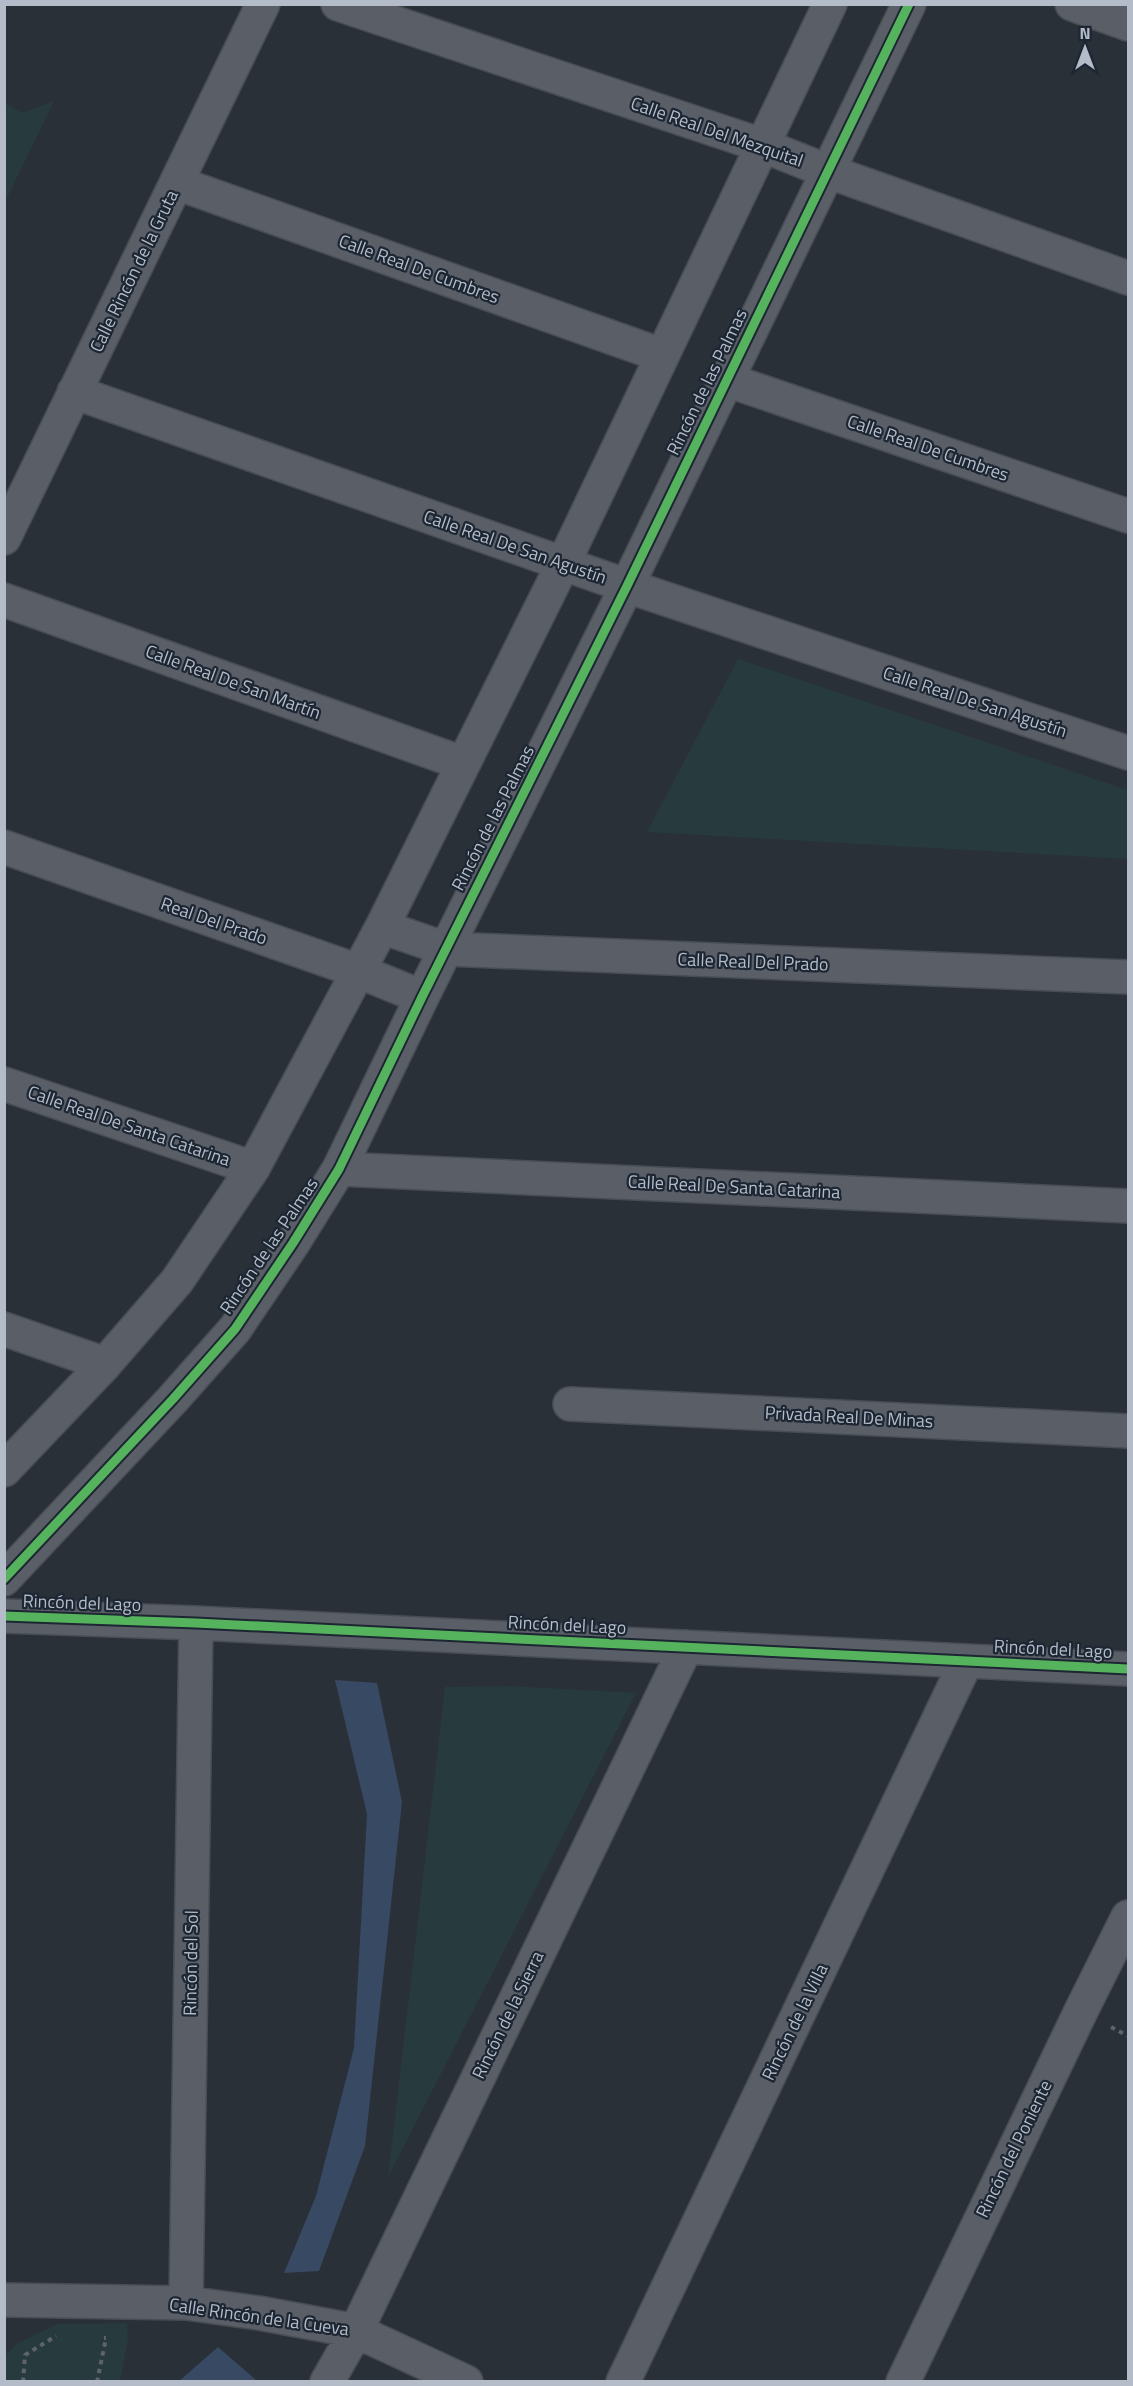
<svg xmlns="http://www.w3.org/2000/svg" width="1133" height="2386" font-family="'Titillium Web',sans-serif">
  <rect width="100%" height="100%" fill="#2a3038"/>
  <path fill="#273a3e" d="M54 101 5 202V103L22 113Z
    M738 659 1128 790V859L647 832Z
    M510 1686 636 1693 388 2177 445 1687Z
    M127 2323 128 2340 120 2381H5V2355L18 2343 57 2324Z"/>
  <path fill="#384963" d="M335 1680 377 1683 402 1802 365 2146 319 2271 284 2273 316 2196 354 2048 367 1814Z
    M218 2347 256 2380 179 2381Z"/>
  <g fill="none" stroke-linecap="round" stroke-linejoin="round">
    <defs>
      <path id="minor" d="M338 4 764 146 827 171 1128 278
        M1072 4 1128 24
        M177 183 661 355
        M727 380 1128 516
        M74 392 627 586 1128 753
        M4 538 263 4
        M4 600 462 763
        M4 847 358 971 422 997
        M382 927 446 949 1128 977
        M4 1084 253 1168
        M339 1169 1128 1206
        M4 1329 105 1364
        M570 1404 1128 1431
        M4 1470 105 1364 177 1281 253 1168 382 927 563 564 830 4
        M4 1579 173 1399 235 1329 293 1243 339 1169 422 997 627 586 909 4
        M4 1616 196 1623 1128 1669
        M4 2300 186 2303 259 2313 356 2331 466 2382
        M186 2303 196 1623
        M327 2382 356 2331 686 1647
        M623 2382 966 1662
        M903 2382 1081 2011 1128 1917"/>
    </defs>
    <use href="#minor" stroke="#484c53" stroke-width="36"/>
    <path stroke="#5d636a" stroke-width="4" stroke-dasharray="4.5 4.5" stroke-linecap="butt" d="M1111 2027 1128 2036
      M23 2382 25 2355 56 2336
      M97 2382 106 2338H104"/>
    <use href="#minor" stroke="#5a5e66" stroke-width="33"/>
    <defs>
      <path id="cycleway" d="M4 1579 173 1399 235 1329 293 1243 339 1169 422 997 627 586 909 4
        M4 1616 196 1623 1128 1669"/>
    </defs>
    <use href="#cycleway" stroke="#1d2633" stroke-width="13"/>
    <use href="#cycleway" stroke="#56b35d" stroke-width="9"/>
  </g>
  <g text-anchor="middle" stroke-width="4.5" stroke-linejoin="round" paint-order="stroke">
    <g font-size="18" fill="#b4bcc9" stroke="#1d2633">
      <text transform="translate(717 132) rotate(19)" y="6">Calle Real Del Mezquital</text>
      <text transform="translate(419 269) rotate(20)" y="6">Calle Real De Cumbres</text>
      <text transform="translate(134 271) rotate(-64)" y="6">Calle Rincón de la Gruta</text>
      <text transform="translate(707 382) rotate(-64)" y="6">Rincón de las Palmas</text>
      <text transform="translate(928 448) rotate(19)" y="6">Calle Real De Cumbres</text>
      <text transform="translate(515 547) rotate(19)" y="6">Calle Real De San Agustín</text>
      <text transform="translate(233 682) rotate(20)" y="6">Calle Real De San Martín</text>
      <text transform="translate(975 702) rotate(18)" y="6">Calle Real De San Agustín</text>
      <text transform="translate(493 818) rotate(-63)" y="6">Rincón de las Palmas</text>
      <text transform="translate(214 921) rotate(19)" y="6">Real Del Prado</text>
      <text transform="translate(753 962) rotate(2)" y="6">Calle Real Del Prado</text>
      <text transform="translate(129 1126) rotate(19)" y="6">Calle Real De Santa Catarina</text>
      <text transform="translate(734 1187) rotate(3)" y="6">Calle Real De Santa Catarina</text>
      <text transform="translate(269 1246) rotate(-56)" y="6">Rincón de las Palmas</text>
      <text transform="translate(849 1417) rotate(3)" y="6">Privada Real De Minas</text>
      <text transform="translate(82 1603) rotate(2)" y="6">Rincón del Lago</text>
      <text transform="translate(567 1625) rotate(3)" y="6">Rincón del Lago</text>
      <text transform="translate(1053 1649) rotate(3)" y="6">Rincón del Lago</text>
      <text transform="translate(191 1963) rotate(-89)" y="6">Rincón del Sol</text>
      <text transform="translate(508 2015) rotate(-64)" y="6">Rincón de la Sierra</text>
      <text transform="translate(795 2022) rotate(-64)" y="6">Rincón de la Villa</text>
      <text transform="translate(1014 2149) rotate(-64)" y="6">Rincón del Poniente</text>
      <text transform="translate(259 2317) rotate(8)" y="6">Calle Rincón de la Cueva</text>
    </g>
  </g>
  <rect width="1133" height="2386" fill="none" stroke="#b4bcc9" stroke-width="12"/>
  <g transform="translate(1085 48)" stroke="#1d2633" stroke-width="4.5" paint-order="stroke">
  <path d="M0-4.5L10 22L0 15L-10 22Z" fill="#b4bcc9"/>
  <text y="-9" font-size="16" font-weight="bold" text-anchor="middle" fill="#b4bcc9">N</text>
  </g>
</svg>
